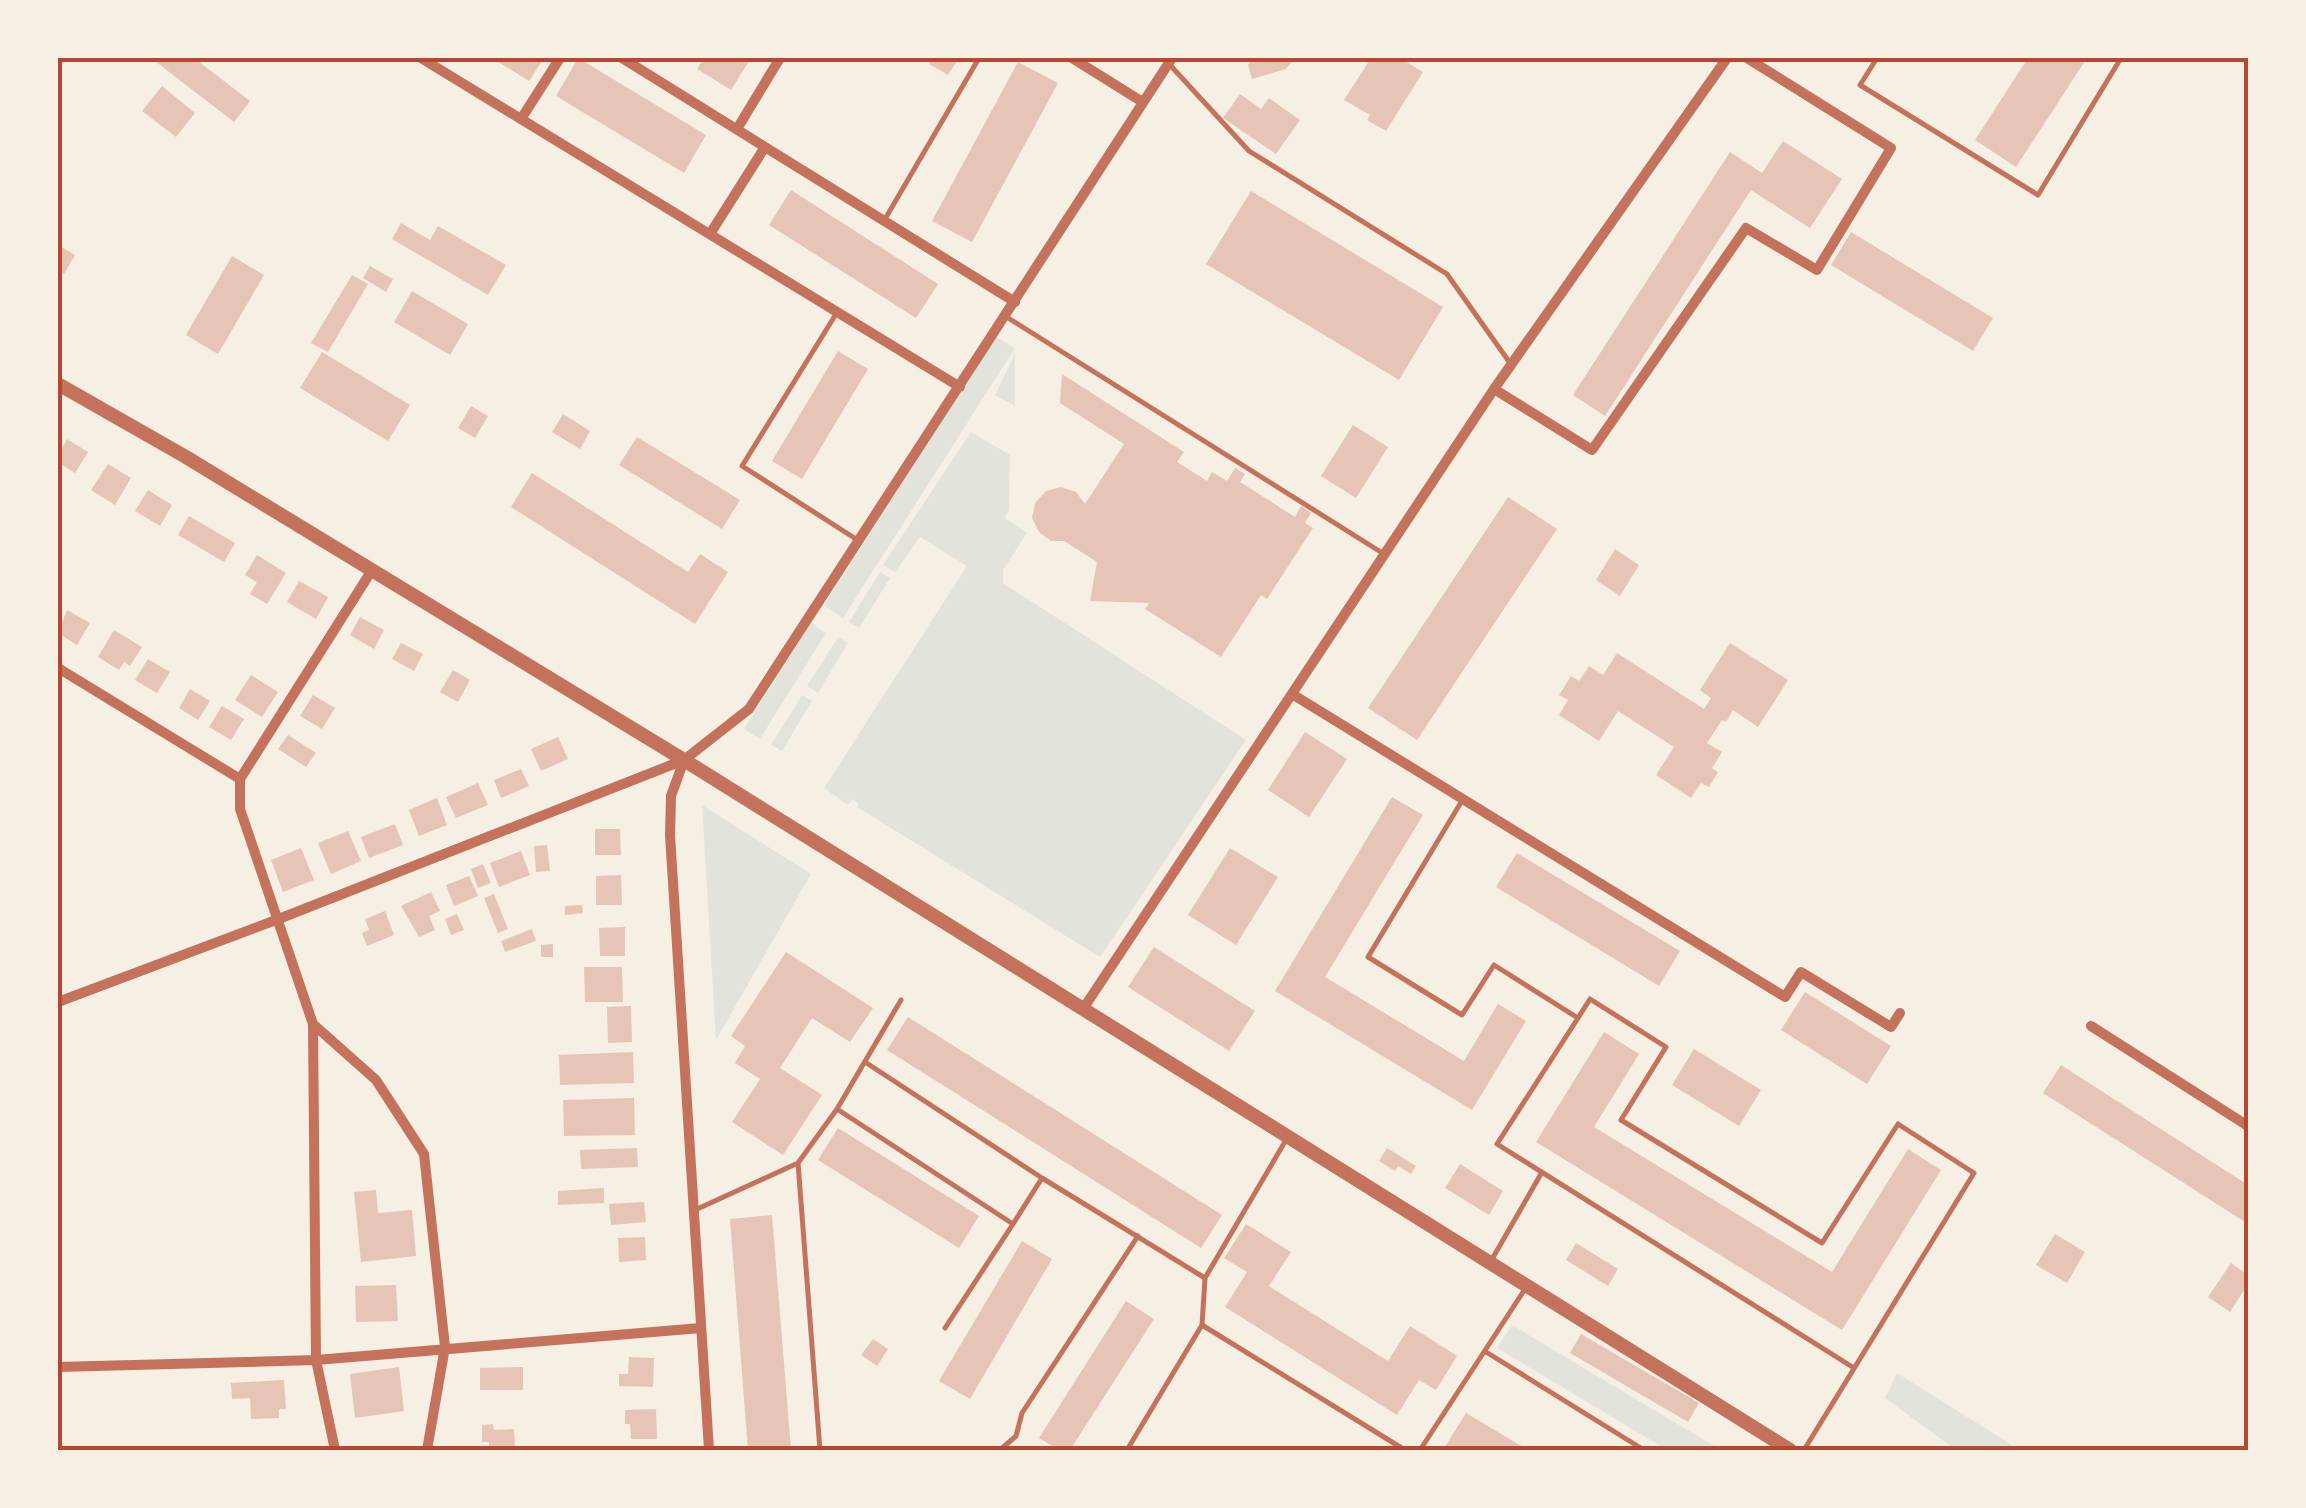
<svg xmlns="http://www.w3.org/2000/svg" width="2306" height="1508" font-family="Ubuntu,sans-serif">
  <rect width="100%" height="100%" fill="#f6efe4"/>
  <path fill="#e2e4dc" d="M996 337 1015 348 843 618 824 606Z
    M1015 354V406L995 395Z
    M971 432 1010 455 1009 510 1005 518 1027 533 1003 570V583L1246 740 1100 957 857 807 858 803 852 799 848 805 824 788 967 566 920 537 895 572 883 565Z
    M880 572 890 578 859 628 849 622Z
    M811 623 826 633 760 739 744 729Z
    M838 637 848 643 818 693 807 686Z
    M802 695 812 701 782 751 771 745Z
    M702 805 811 874 716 1040Z
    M1512 1325 1721 1450H1667L1497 1348Z
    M1897 1373 2020 1450H1956L1885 1398Z"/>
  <path fill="#e6c5b7" d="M151 58H194L250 101 234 122Z
    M497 58H544L529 81 495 60Z
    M578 58 706 135 684 173 556 96Z
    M704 58H751L731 90 697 69Z
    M932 58H959L948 75 929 64Z
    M1253 58H1295L1286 69 1252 79 1248 65Z
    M1371 58H1400L1423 72 1386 131 1367 120 1370 115 1344 100Z
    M2028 58H2087L2016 167 1975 140Z
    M1018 62 1058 83 972 242 932 221Z
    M162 86 195 113 176 137 142 111Z
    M1240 94 1261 109 1269 98 1300 120 1276 154 1223 118Z
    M1783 141 1842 179 1810 228 1751 190 1605 416 1573 395 1730 152 1762 173Z
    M791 190 938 284 916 318 769 225Z
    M1251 191 1443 307 1399 380 1206 264Z
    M401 223 430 240 438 226 506 265 488 295 392 239Z
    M1851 232 1993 318 1973 351 1831 265Z
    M58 245 75 255 64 274 58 270Z
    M232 256 264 275 218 354 186 335Z
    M370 266 393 279 386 292 363 278Z
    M352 275 368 284 328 352 311 343Z
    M412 291 468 324 450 355 394 322Z
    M838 351 868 369 802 479 772 461Z
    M322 352 410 405 388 441 300 388Z
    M1062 374 1184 452 1177 462 1207 481 1212 472 1227 481 1235 468 1245 474 1240 482 1295 517 1301 506 1311 513 1305 523 1313 528 1267 599 1261 595 1221 657 1145 609 1149 603 1090 601 1097 562 1064 541H1051L1039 532 1032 518 1035 503 1046 491 1061 487 1076 492 1085 504 1124 444 1060 403Z
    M471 406 488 416 475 438 458 428Z
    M563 414 590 431 580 449 552 432Z
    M1353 425 1388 447 1356 498 1321 476Z
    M637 437 740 500 722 529 619 465Z
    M67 439 88 452 75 473 58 462V455Z
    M108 464 131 478 115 505 91 490Z
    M532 473 688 572 700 554 728 572 695 624 511 507Z
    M148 490 172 505 160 526 135 511Z
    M1508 497 1557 529 1417 740 1368 708Z
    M189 516 235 543 224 562 178 535Z
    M1615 549 1639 565 1620 596 1596 580Z
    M257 555 286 573 267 604 250 594 257 582 245 575Z
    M299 581 328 597 316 619 287 602Z
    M67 610 90 623 77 645 58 633Z
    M360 617 384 630 374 649 350 635Z
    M114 630 142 647 130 666 124 662 119 670 98 657Z
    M401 643 423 654 414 671 392 659Z
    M1730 643 1788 680 1758 727 1733 710 1726 722 1722 720 1707 743 1722 752 1712 768 1718 772 1709 787 1701 783 1691 798 1656 775 1674 747 1618 711 1599 741 1559 715 1568 700 1559 695 1571 676 1579 681 1589 666 1603 675 1617 653 1704 709 1711 698 1700 690Z
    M148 659 170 672 157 693 135 680Z
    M453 670 470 680 458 702 440 692Z
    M251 675 278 692 262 717 235 700Z
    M190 689 210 701 198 720 179 708Z
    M313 695 335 708 322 729 300 716Z
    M222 706 244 719 231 740 209 727Z
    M1305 732 1347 759 1309 817 1268 790Z
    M288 735 316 753 306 767 278 749Z
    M558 737 568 759 541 771 531 749Z
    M521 769 529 786 501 798 494 780Z
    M478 783 488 805 456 818 446 797Z
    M1392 797 1423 815 1325 977 1464 1061 1498 1004 1526 1021 1472 1110 1275 991Z
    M437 798 447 825 419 836 409 810Z
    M395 824 403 845 369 858 361 837Z
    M595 829H620L621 855H595Z
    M348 831 361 861 331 874 318 843Z
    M547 845 550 871 536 872 534 846Z
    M301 848 314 880 283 892 271 860Z
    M1230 848 1278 877 1236 945 1188 915Z
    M521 851 530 875 499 887 490 863Z
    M1517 853 1680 951 1659 986 1496 887Z
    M483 864 491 883 478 888 471 869Z
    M621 875 622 905H596V876Z
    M469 876 478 896 454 906 446 885Z
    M431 892 440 911 429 916 435 930 419 937 401 906Z
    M494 894 508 929 498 933 484 898Z
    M582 905 583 913 565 915V906Z
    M385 911 394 935 367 946 362 933 369 930 365 919Z
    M457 914 464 930 451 935 445 919Z
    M625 927V956H600L599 928Z
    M532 929 536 941 505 952 501 941Z
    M553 944V957H541V945Z
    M1154 947 1255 1011 1229 1051 1128 987Z
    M786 952 873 1008 850 1042 812 1018 780 1068 822 1095 783 1155 732 1122 760 1079 735 1063 745 1046 731 1036Z
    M584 967H622L623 1002H585Z
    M1805 992 1891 1046 1867 1084 1781 1030Z
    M631 1006 632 1042 608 1043 607 1007Z
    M908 1017 1222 1215 1201 1248 887 1050Z
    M1604 1032 1639 1054 1594 1127 1832 1272 1908 1149 1941 1170 1842 1330 1536 1142Z
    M1694 1049 1761 1090 1739 1126 1672 1085Z
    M633 1052 634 1083 560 1085 559 1055Z
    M2061 1065 2248 1185V1224L2043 1093Z
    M634 1098 635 1135 564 1136 563 1100Z
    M838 1128 979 1216 959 1248 818 1160Z
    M637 1148 638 1167 581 1169 580 1150Z
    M1387 1148 1416 1166 1411 1174 1398 1166 1395 1171 1379 1161Z
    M1460 1164 1503 1191 1489 1215 1445 1188Z
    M604 1188V1203L558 1205V1191Z
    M376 1190 378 1213 412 1210 416 1256 361 1262 354 1192Z
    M644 1202 646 1222 611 1225 609 1204Z
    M772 1215 791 1450H748L730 1219Z
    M1246 1224 1291 1252 1269 1286 1388 1361 1410 1326 1457 1356 1436 1390 1419 1380 1397 1415 1225 1307 1247 1272 1224 1258Z
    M2055 1234 2085 1252 2067 1283 2036 1265Z
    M645 1237 646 1260 619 1262 618 1238Z
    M1022 1241 1052 1259 970 1399 939 1381Z
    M1576 1243 1618 1269 1608 1286 1566 1260Z
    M2231 1263 2248 1275V1284L2230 1312 2208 1297Z
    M396 1285 398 1321 356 1322 355 1286Z
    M1126 1301 1154 1319 1070 1450H1059L1039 1438Z
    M1581 1334 1699 1403 1688 1422 1570 1353Z
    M873 1339 888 1349 877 1366 861 1355Z
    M629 1357 654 1358 653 1387 619 1386V1374H628Z
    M399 1367 404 1411 355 1418 350 1374Z
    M523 1367V1390H480V1368Z
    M284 1380 286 1409H279V1418L251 1419 250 1398 232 1399 231 1383Z
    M656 1409 657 1439H631L630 1424H625V1410Z
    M1466 1413 1528 1450H1443Z
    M493 1424 494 1430 514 1429 515 1450H489V1442H482V1425Z"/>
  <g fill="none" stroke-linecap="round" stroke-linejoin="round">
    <path stroke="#c5725c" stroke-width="5" d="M1877 58 1860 85 2038 195 2121 58
      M1170 65 1249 151 1447 274 1510 363
      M885 219 979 58
      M836 314 742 466 856 539
      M1005 316 1384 554
      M1463 799 1368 957 1462 1015 1494 965 1578 1018 1497 1144 1854 1368
      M1578 1018 1590 999 1666 1047 1621 1120 1822 1243 1898 1124 1974 1173 1804 1450
      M865 1062 1042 1178
      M837 1109 901 1000
      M798 1163 837 1109 1013 1224 1042 1178 1205 1278 1286 1140
      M695 1210 798 1163 820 1450
      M1491 1261 1542 1172
      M1205 1278 1202 1325 1405 1450
      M945 1328 1013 1224
      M1486 1352 1644 1450
      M1000 1450 1016 1436 1022 1413 1138 1236
      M1127 1450 1202 1325
      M1420 1450 1525 1289"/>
    <path stroke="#c5725c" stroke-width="10" d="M421 58 960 387
      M622 58 765 147
      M1072 58 1141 101
      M521 119 560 58
      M737 129 780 58
      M710 234 765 147 1015 302
      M1494 389 1592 450 1746 228 1817 270 1891 148 1747 58
      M58 668 240 779
      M1292 694 1785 997 1801 972 1891 1027 1900 1013
      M684 760 671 796 670 835 709 1450
      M58 1002 276 920 684 760 749 709 1172 58
      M1083 1009 1494 389 1727 58
      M313 1024 376 1080 424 1154 445 1347 427 1450
      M2091 1026 2248 1126
      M58 1367 316 1360 701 1328
      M335 1450 316 1360 313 1024 240 809V779L372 570"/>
    <path stroke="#c5725c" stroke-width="14" d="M58 384 186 457 684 760 1790 1450"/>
  </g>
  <rect width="2306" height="1508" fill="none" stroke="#f6efe4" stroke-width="120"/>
  <rect x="60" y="60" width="2186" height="1388" fill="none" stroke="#b5482f" stroke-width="4"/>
</svg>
